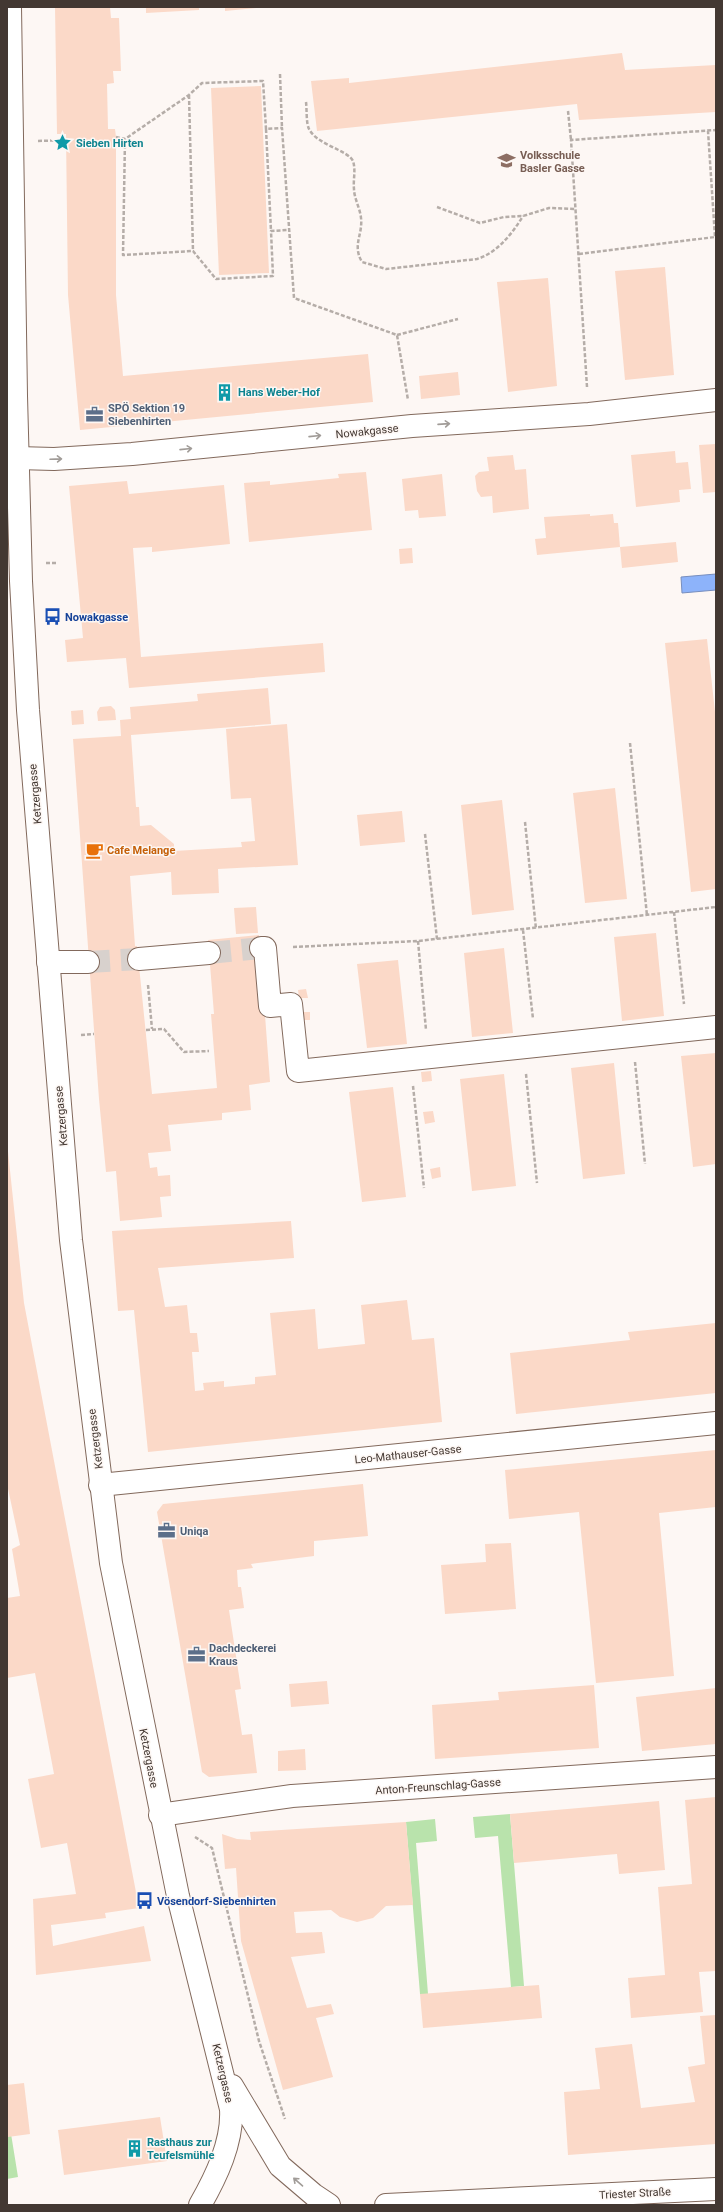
<svg xmlns="http://www.w3.org/2000/svg" width="723" height="2212" font-family="Roboto,sans-serif">
  <rect width="100%" height="100%" fill="#fdf7f4"/>
  <path fill="#b9e3ac" d="M510 1814 524 1986 511 1987 498 1836 475 1838 473 1817Z
    M435 1819 437 1841 416 1843 428 1994H420L406 1822Z
    M7 2109 18 2177 7 2179Z"/>
  <path fill="#8db3fa" stroke="#778ebe" d="M716 574V590L682 593 681 577Z"/>
  <path fill="#fbd9c8" d="M55 7H110L111 18H119L121 71H113L114 83 107 84 108 129H115L116 137V295L123 376 368 354 373 402 80 430 68 295 66 134H57Z
    M146 7H199V10L146 13Z
    M225 7H256V8L225 11Z
    M622 53 625 70 716 65V112L579 120 577 104 317 131 311 81 349 78V83Z
    M261 86 269 273 219 275 211 88Z
    M665 267 674 375 625 380 615 271Z
    M548 278 557 386 508 392 497 282Z
    M458 372 460 395 421 399 419 376Z
    M716 444V492L703 493 699 445Z
    M675 451 676 463 688 462 691 489 679 490 680 502 636 507 631 455Z
    M513 455 515 470 526 469 529 509 493 513 492 496 481 497 477 491 475 476 479 472 489 471 487 457Z
    M366 472 372 530 249 542 244 483 270 481V485L339 478 338 474Z
    M442 474 446 516 419 518 418 510 405 511 402 479Z
    M127 481 129 494 224 485 230 544 152 552V547L133 548 141 657 323 643 325 672 129 688 126 658 67 662 65 640 83 638 69 486Z
    M590 514V516L613 514 614 523H618L620 547 537 555 535 539 546 538 544 517Z
    M676 542 678 562 622 568 620 547Z
    M412 548 413 563 400 564 399 549Z
    M707 639 716 721V889L691 892 665 643Z
    M268 688 271 724 131 735 136 807H139L140 826 151 825 174 844V851L242 847 241 842 255 841 251 798 231 799 226 729 287 724 298 865 218 869 219 893 172 895 171 872 130 876 135 946H137L152 1094 217 1088 211 1014H214L208 940 259 935 270 1082 249 1085 251 1110 222 1113V1120L168 1125 171 1151 148 1153 150 1168 157 1167 158 1176 170 1175 171 1196 160 1197 162 1217 120 1221 116 1171 106 1172 99 1099 73 739 121 736 120 720 131 719 130 707 198 701 197 694Z
    M111 706 115 710 116 720 98 721 97 712 100 707Z
    M83 710 84 724 72 725 71 711Z
    M615 788 627 899 585 903 573 793Z
    M502 800 514 910 472 915 461 805Z
    M402 811 405 842 360 846 357 815Z
    M256 907 258 933 236 934 234 908Z
    M656 933 664 1016 622 1021 614 937Z
    M504 948 513 1033 472 1037 464 953Z
    M398 960 407 1044 367 1048 357 964Z
    M306 989 308 998H299L298 990Z
    M302 1012H310V1020H303Z
    M716 1053V1164L693 1167 681 1056Z
    M614 1063 625 1174 583 1179 571 1068Z
    M431 1071 432 1081 422 1082 421 1072Z
    M504 1074 516 1186 472 1191 460 1079Z
    M393 1087 406 1197 362 1202 349 1092Z
    M433 1111 435 1122 425 1124 423 1112Z
    M7 1142 24 1303 139 1908 105 1913 106 1918 51 1925 53 1946 144 1926 151 1961 36 1975 33 1899 76 1894 67 1843 41 1848 28 1779 54 1774 35 1673 7 1678V1598L20 1596 12 1549 20 1545 7 1484Z
    M440 1167 441 1177 432 1179 430 1169Z
    M291 1221 294 1258 158 1268 165 1307 187 1305 190 1333H197L199 1352H192L195 1391 204 1390 203 1383 224 1381V1387L255 1384V1377L276 1375 270 1313 315 1309 318 1349 365 1344 361 1305 407 1300 412 1340 434 1338 442 1422 148 1452 134 1310 118 1311 112 1231Z
    M716 1323V1393L516 1414 510 1353 630 1340 628 1332Z
    M716 1450V1507L659 1513 674 1676 596 1683 579 1512 509 1519 505 1470Z
    M363 1484 368 1536 314 1541V1556L251 1564 253 1568 237 1570 238 1587H241L244 1608 229 1610 241 1689 235 1690 242 1735 252 1734 257 1773 209 1777 202 1772 157 1512 163 1504Z
    M511 1543 516 1609 445 1614 441 1565 486 1562 485 1544Z
    M327 1681 329 1704 291 1707 289 1684Z
    M594 1685 599 1748 435 1759 432 1705 499 1700 498 1692Z
    M716 1688V1744L642 1751 636 1697Z
    M305 1749 306 1770 278 1771V1751Z
    M716 1797V1971L699 1972 703 2012 631 2018 628 1978 665 1975 658 1887 692 1884 685 1800Z
    M659 1801 665 1870 619 1874 617 1854 514 1863 510 1814Z
    M406 1822 413 1905 386 1906 373 1918 357 1922 340 1917 331 1910 294 1912 296 1933 322 1932 325 1953 291 1957 307 2008 331 2004 334 2014 316 2018 333 2077 283 2090 241 1941 236 1868 225 1869 222 1834 237 1839 251 1840 250 1832Z
    M539 1985 542 2018 423 2028 420 1994Z
    M716 2015V2144L568 2155 564 2092 600 2089 595 2048 632 2044 641 2108 695 2102 688 2067 705 2064 700 2016Z
    M24 2083 30 2134 8 2137 7 2085Z
    M160 2117 167 2161 64 2175 58 2130Z"/>
  <g fill="none" stroke-linecap="round" stroke-linejoin="round">
    <path stroke="#d8d1cd" stroke-width="22" stroke-dasharray="22 11" stroke-linecap="butt" d="M209 953 261 948
      M88 962 139 959"/>
    <defs>
      <path id="minor" d="M17 458 54 459 132 454 412 426 589 414 716 400
        M261 948H265L270 1006 291 1004 298 1071 716 1027
        M139 959 209 953
        M48 962H88
        M100 1485 716 1423
        M160 1815 292 1796 716 1767"/>
      <path id="major" d="M10 7 16 396 21 581 28 710 71 1240 111 1563 178 1896 231 2109C233 2142 216 2177 200 2205
        M232 2086 280 2166 314 2195 329 2205
        M386 2205 716 2189"/>
    </defs>
    <use href="#minor" stroke="#82695c" stroke-width="24"/>
    <use href="#major" stroke="#82695c" stroke-width="24"/>
    <path stroke="#b5ada8" stroke-width="2.5" stroke-dasharray="4 2" stroke-linecap="butt" d="M280 74 282 128
      M189 95 193 251
      M306 102C307 110 306 123 309 129 317 145 348 150 353 161 356 170 353 180 354 189 354 198 360 208 361 218 363 235 352 245 362 262L386 269 477 259C497 253 512 234 523 216
      M568 111 571 140
      M266 129 271 231
      M116 137 125 139 189 95 202 83 263 81 266 129 282 128 294 298 397 335 408 400
      M125 139 123 255 193 251 216 279 273 276 271 231 288 230
      M38 141 66 140
      M437 207 480 223 504 217 523 216 549 208 576 209
      M579 254 715 237 708 131
      M397 335 458 319
      M587 387 571 140 716 130
      M46 563H56
      M630 743 647 916
      M525 822 536 929
      M425 834 437 939
      M674 912 684 1004
      M523 930 533 1019
      M418 941 426 1030
      M293 947 418 941 716 907
      M148 985 152 1029
      M146 1030 164 1029 184 1052 209 1051
      M81 1035 94 1034
      M635 1062 645 1164
      M526 1074 537 1183
      M413 1086 424 1188
      M195 1837 212 1848 259 2041 285 2119"/>
    <use href="#minor" stroke="#fff" stroke-width="22"/>
    <use href="#major" stroke="#fff" stroke-width="22"/>
  </g>
  <defs><path id="oneway-shaft" d="M-6 0H5M1.5-3L5.5 0L1.5 3" fill="none" stroke-width="1.6" stroke-linecap="round" stroke-linejoin="round"/></defs>
  <g stroke="#a19c98">
    <use href="#oneway-shaft" transform="translate(444 424) rotate(-4)"/>
    <use href="#oneway-shaft" transform="translate(315 436) rotate(-6)"/>
    <use href="#oneway-shaft" transform="translate(186 449) rotate(-6)"/>
    <use href="#oneway-shaft" transform="translate(56 459) rotate(-2)"/>
    <use href="#oneway-shaft" transform="translate(298 2182) rotate(-139)"/>
  </g>
  <defs>
    <symbol id="sight-bare" viewBox="-9 -9 18 18"><path d="M0-6L1.8-2.2L6-1.7L2.9 1.2L3.7 5.4L0 3.3L-3.7 5.4L-2.9 1.2L-6-1.7L-1.8-2.2Z" fill="#0f9aa8" stroke="#fdf7f4" stroke-width="2.5" paint-order="stroke"/></symbol>
    <symbol id="school-bare" viewBox="-9 -9 18 18"><path d="M0-5L7-2L0 1L-7-2ZM-4 1L0 2.5L4 1V4Q0 6-4 4Z" fill="#8d6e63" stroke="#fdf7f4" stroke-width="2.5" paint-order="stroke"/></symbol>
    <symbol id="building-bare" viewBox="-9 -9 18 18"><path d="M-4-6H4V6H1V3H-1V6H-4ZM-2.5-4.3h1.7v1.8h-1.7ZM.8-4.3h1.7v1.8H.8ZM-2.5-1h1.7V.8h-1.7ZM.8-1h1.7V.8H.8Z" fill="#0f9aa8" stroke="#fdf7f4" stroke-width="2.5" paint-order="stroke"/></symbol>
    <symbol id="office-bare" viewBox="-9 -9 18 18"><path d="M-6-3h4V-5.5h4V-3h4V5H-6ZM-1-4.5V-3h2v-1.5ZM-6 0V1H6V0Z" fill="#5c6f8a" stroke="#fdf7f4" stroke-width="2.5" paint-order="stroke"/></symbol>
    <symbol id="bus-bare" viewBox="-9 -9 18 18"><path d="M-5-6H5V4H4V6H2V4H-2V6H-4V4H-5ZM-3.5-4V0h7V-4ZM-3.5 1.2v1.5H-2V1.2ZM2 1.2v1.5H3.5V1.2Z" fill="#1a4fb4" stroke="#fdf7f4" stroke-width="2.5" paint-order="stroke"/></symbol>
    <symbol id="cafe-bare" viewBox="-9 -9 18 18"><path d="M-5.5-4.5H6V0H3Q3 3.5 0 3.5H-2.5Q-5.5 3.5-5.5 0ZM3-3.2v2h1.7v-2ZM-6 4.5H4V6H-6Z" fill="#e8710a" stroke="#fdf7f4" stroke-width="2.5" paint-order="stroke"/></symbol>
  </defs>
  <g fill-rule="evenodd">
    <use href="#sight-bare" x="50" y="130" width="25" height="25"/>
    <use href="#school-bare" x="494" y="148" width="25" height="25"/>
    <use href="#building-bare" x="212" y="380" width="25" height="25"/>
    <use href="#office-bare" x="82" y="402" width="25" height="25"/>
    <use href="#bus-bare" x="40" y="604" width="25" height="25"/>
    <use href="#cafe-bare" x="82" y="838" width="25" height="25"/>
    <use href="#office-bare" x="154" y="1518" width="25" height="25"/>
    <use href="#office-bare" x="184" y="1642" width="25" height="25"/>
    <use href="#bus-bare" x="132" y="1888" width="25" height="25"/>
    <use href="#building-bare" x="122" y="2136" width="25" height="25"/>
  </g>
  <g text-anchor="middle" stroke-width="3" stroke-linejoin="round" paint-order="stroke">
    <g font-size="11" font-weight="bold" fill="#0d838f" stroke="#fdf7f4" text-anchor="start">
      <text x="76" y="147">Sieben Hirten</text>
      <text x="238" y="396">Hans Weber-Hof</text>
      <text x="147" y="2146">Rasthaus zur<tspan x="147" dy="13">Teufelsmühle</tspan></text>
    </g>
    <g font-size="11" font-weight="bold" fill="#785e54" stroke="#fdf7f4" text-anchor="start">
      <text x="520" y="159">Volksschule<tspan x="520" dy="13">Basler Gasse</tspan></text>
    </g>
    <g font-size="11" font-weight="bold" fill="#4e5e75" stroke="#fdf7f4" text-anchor="start">
      <text x="108" y="412">SPÖ Sektion 19<tspan x="108" dy="13">Siebenhirten</tspan></text>
      <text x="180" y="1535">Uniqa</text>
      <text x="209" y="1652">Dachdeckerei<tspan x="209" dy="13">Kraus</tspan></text>
    </g>
    <g font-size="11" fill="#433832" stroke="#fdf7f4">
      <text transform="translate(367 431) rotate(-6)" y="4">Nowakgasse</text>
      <text transform="translate(35 794) rotate(-95)" y="4">Ketzergasse</text>
      <text transform="translate(61 1116) rotate(-95)" y="4">Ketzergasse</text>
      <text transform="translate(95 1439) rotate(-97)" y="4">Ketzergasse</text>
      <text transform="translate(408 1454) rotate(-6)" y="4">Leo-Mathauser-Gasse</text>
      <text transform="translate(149 1758) rotate(79)" y="4">Ketzergasse</text>
      <text transform="translate(438 1786) rotate(-4)" y="4">Anton-Freunschlag-Gasse</text>
      <text transform="translate(223 2073) rotate(77)" y="4">Ketzergasse</text>
      <text transform="translate(635 2193) rotate(-3)" y="4">Triester Straße</text>
    </g>
    <g font-size="11" font-weight="bold" fill="#164399" stroke="#fdf7f4" text-anchor="start">
      <text x="65" y="621">Nowakgasse</text>
      <text x="157" y="1905">Vösendorf-Siebenhirten</text>
    </g>
    <g font-size="11" font-weight="bold" fill="#c56008" stroke="#fdf7f4" text-anchor="start">
      <text x="107" y="854">Cafe Melange</text>
    </g>
  </g>
  <rect width="723" height="2212" fill="none" stroke="#433832" stroke-width="16"/>
</svg>
